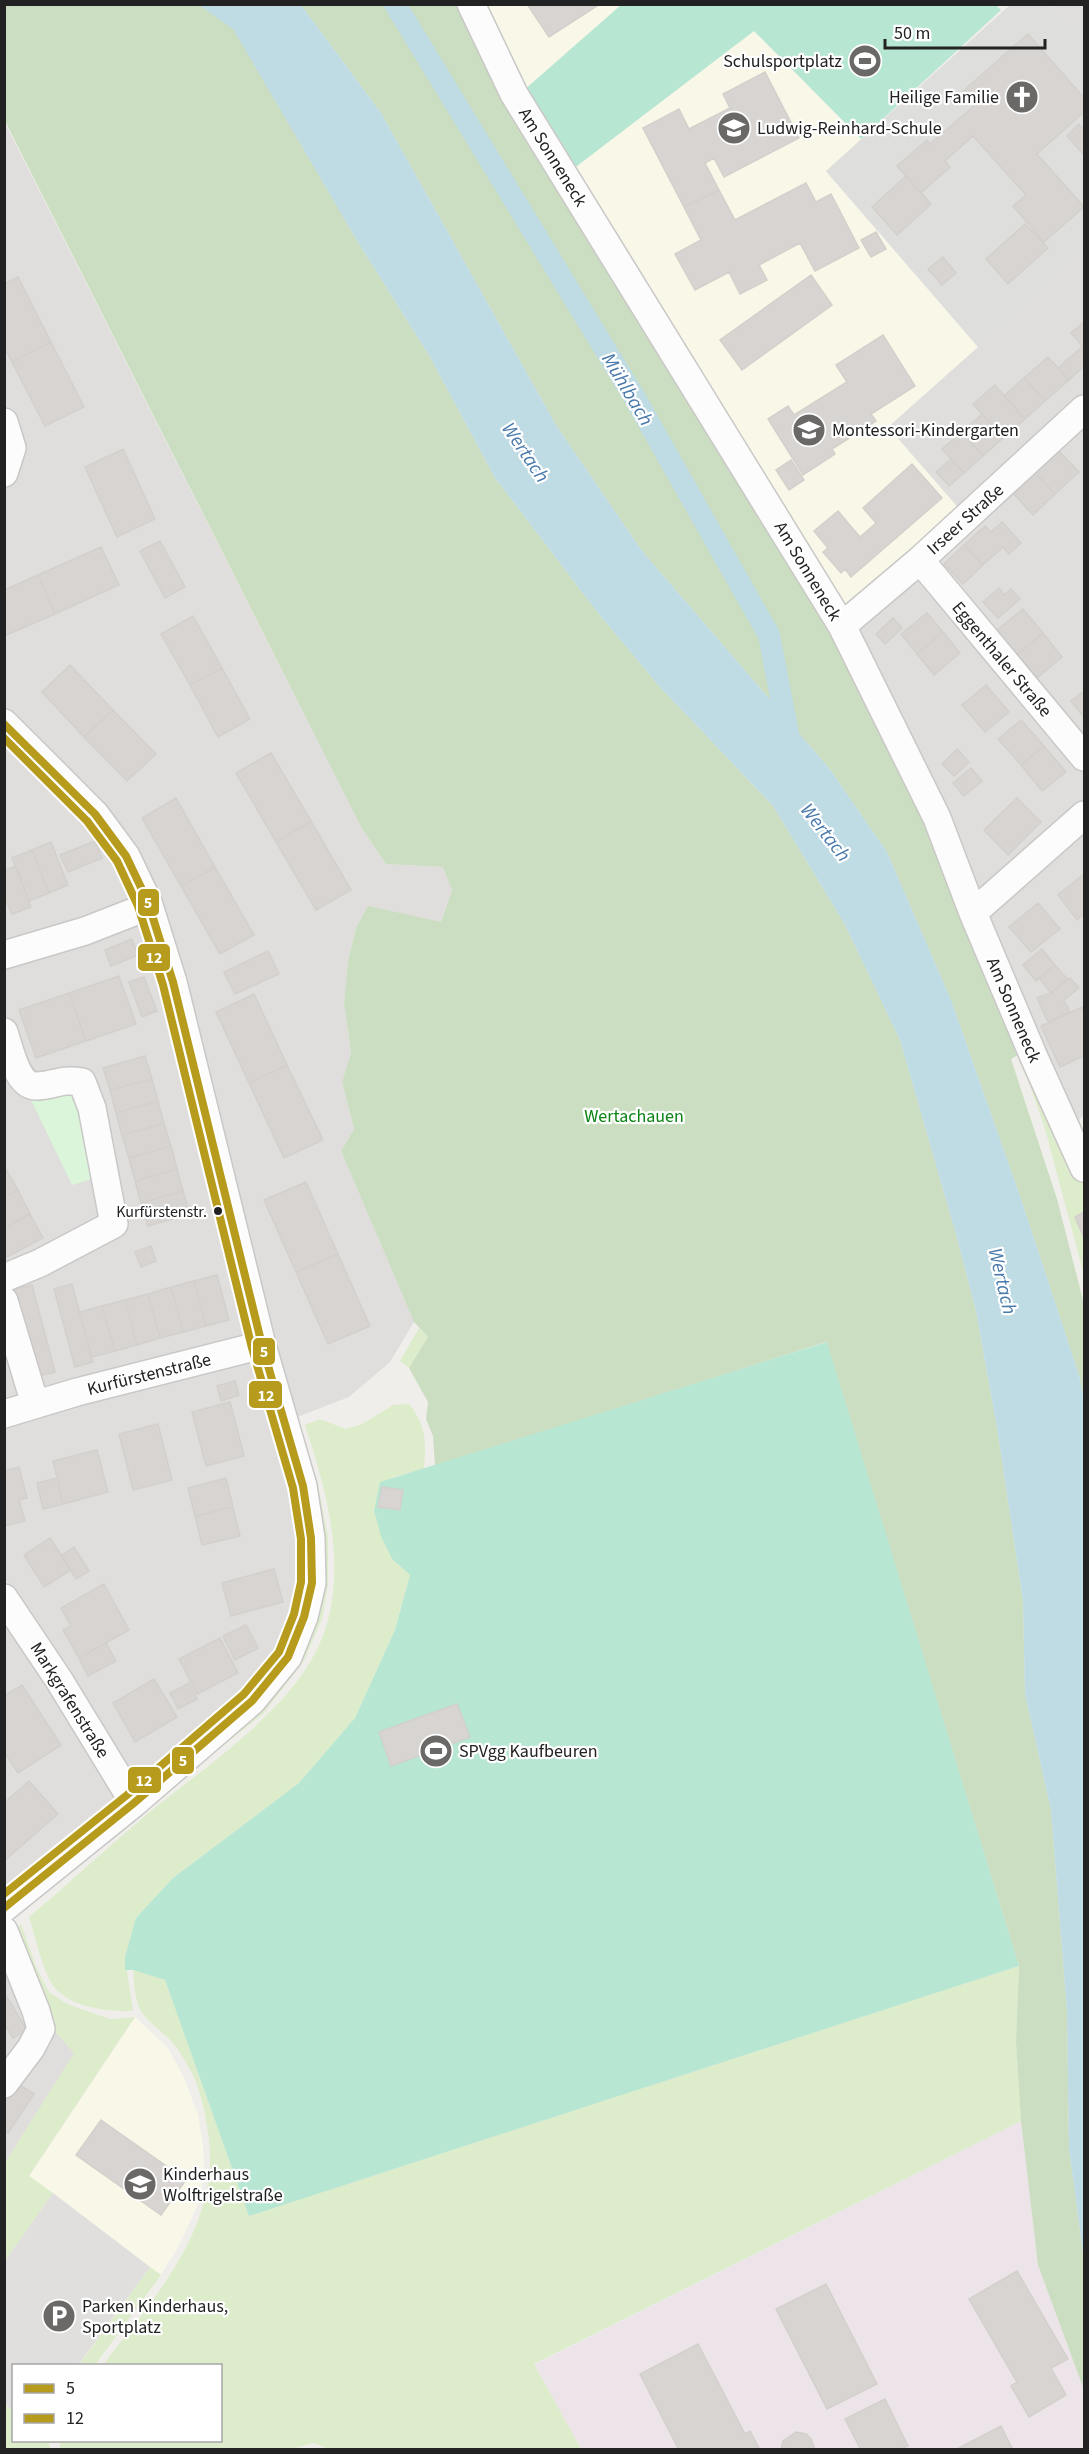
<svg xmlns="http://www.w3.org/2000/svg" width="1089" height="2454" font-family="'Source Sans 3',sans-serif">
  <rect width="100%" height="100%" fill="#f0eeeb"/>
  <path fill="#dfdedc" d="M1047 5H1084V34Z
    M4 121 361 827 386 864 444 867 452 890 441 922 356 928 348 960 344 1003 351 1054 342 1082 354 1129 341 1151 414 1322 390 1362 349 1397 274 1426 293 1489 301 1539V1581L295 1615 277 1654 246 1694 137 1787 5 1579Z
    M1084 251V1115L1072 1126 851 623 888 427Z
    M4 1609 122 1799 4 1897Z
    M5 1942 46 2021 75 2053 5 2163Z"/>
  <path fill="#ede4e9" d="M1021 2121 1038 2265 1084 2390V2449H581L534 2365Z"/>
  <path fill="#f8f7e8" d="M481 5H621L523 91Z
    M754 30 861 139 826 172 978 347 888 427 962 512 846 613 573 169Z
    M135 2017 168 2048 185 2080 198 2115 203 2145 204 2167 200 2200 178 2247 161 2275 29 2176Z"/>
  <path fill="#dededc" d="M1010 5H1047L1084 34V251L978 347 826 171Z"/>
  <path fill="#ddeccb" d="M1033 1062 1084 1178V1275L1045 1129 1023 1066Z
    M419 1328 428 1337 409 1368 400 1361Z
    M409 1404C427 1426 426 1443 424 1469L393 1477 392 1559 410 1575 395 1630 355 1718 299 1783 173 1878 136 1918 125 1957 133 2011C109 2012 72 2008 55 1988 43 1974 35 1935 29 1917 68 1884 106 1849 145 1816 208 1763 310 1701 329 1616 344 1551 325 1487 305 1425L320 1419 346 1429 362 1424 393 1405Z
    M310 1460 317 1480 328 1537V1585L322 1619 304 1661 263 1714 143 1810 299 1659 306 1462Z
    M21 1924 37 1969 49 1992 67 2004 110 2019 135 2017 29 2176 53 2193 5 2261V2163L74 2053 46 2021 12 1934Z
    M1019 1966 1016 2042 1021 2121 534 2364 581 2449 330 2450 314 2443 287 2450H60V2440H220V2366L103 2365C157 2294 225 2222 207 2126 204 2109 200 2089 192 2073 186 2063 180 2051 172 2042 163 2032 151 2025 143 2014 135 2004 134 1982 133 1970L165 1980 249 2216Z
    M150 2267 161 2275 95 2365 78 2366Z
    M4 2404 13 2411 14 2440 49 2441 50 2449H5Z"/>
  <path fill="#cbdec1" d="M5 5H199L233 28 356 239 430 357 495 478 598 613 659 686 773 806 844 923 900 1040 957 1238 976 1311 998 1434 1023 1601 1025 1694 1051 1810 1067 2011 1069 2148 1084 2261V2390L1038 2265 1021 2121 1016 2042 1019 1966 826 1342 435 1466 433 1436 426 1419 428 1402 409 1368 428 1337 414 1322 341 1151 354 1129 342 1082 351 1053 344 1003 348 960 356 928 368 906 441 922 452 890 443 867 386 864 361 827 5 121Z
    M301 5H460L832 630 930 822 1023 1052 1011 1059 1057 1199 1084 1304V1402L1079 1375 1020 1196 951 1000 887 852 829 768 642 551 556 425 381 113Z"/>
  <path fill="#daf5da" d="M68 1089 75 1095 96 1178 72 1185 31 1100Z"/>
  <path fill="#b7e6d2" d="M995 4 1001 10 861 139 754 31 573 169 523 91 621 5Z
    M827 1342 1019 1966 249 2216 165 1980 133 1970H125V1957L136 1918 173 1878 299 1783 355 1718 395 1630 410 1575 392 1559 381 1536 374 1511 380 1482Z"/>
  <path fill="#e0dfde" d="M53 2193 150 2267 78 2365 14 2366 13 2411 5 2404V2261Z"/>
  <path fill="#bfdbe3" d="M199 5H301L381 113 556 425 642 551 829 768 887 852 951 1000 1020 1196 1079 1375 1084 1402V2261L1069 2148 1067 2011 1051 1810 1025 1694 1023 1601 998 1434 976 1311 957 1238 900 1040 844 923 773 806 659 686 598 613 495 478 430 357 356 239 233 29Z"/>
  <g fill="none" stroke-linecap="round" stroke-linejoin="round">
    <path stroke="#bfdbe3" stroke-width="22" d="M395 4 636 400 769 635 790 744"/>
  </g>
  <path fill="#d7d4d2" stroke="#d3d0cc" stroke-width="1.5" d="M527 4H596L597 6 549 37Z
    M1028 34 1084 98V112L1037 154 1084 207 1044 242 1013 206 1026 195 973 136 945 161 950 167 921 193 897 166 927 140 930 144 974 106 962 92Z
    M765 72 799 138 724 177 714 158 705 163 719 190 684 207 643 128 679 109 689 129 730 108 723 94Z
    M1079 124 1084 130V155L1067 136Z
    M906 176 931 204 897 235 872 207Z
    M806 183 816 202 831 194 859 248 815 271 800 243 759 265 767 280 740 294 729 272 695 290 675 254 701 240 684 207 719 190 735 220Z
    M1025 224 1048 248 1008 284 986 259Z
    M876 232 886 249 871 257 861 240Z
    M943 257 956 273 942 285 928 269Z
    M811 275 832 305 742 370 720 340Z
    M18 277 51 342 12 362 4 347V284Z
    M1084 322V348L1071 333Z
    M883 335 915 386 871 414 876 421 832 449 835 454 803 475 768 419 788 406 794 415 847 382 836 365Z
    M51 342 84 407 45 426 12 362Z
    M1083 346 1084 366 1069 380 1058 368Z
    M1048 357 1069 380 1045 401 1024 378Z
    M1024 378 1045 401 1025 419 1004 396Z
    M995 385 1025 419 1003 438 973 404Z
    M982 414 1003 438 983 456 962 432Z
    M962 432 983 456 964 473 942 449Z
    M123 449 155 519 117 537 85 467Z
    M1058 450 1079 472 1055 494 1034 472Z
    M951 459 964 473 949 486 936 472Z
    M791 460 804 480 789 490 776 470Z
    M912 464 942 498 851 577 845 569 841 573 823 552 828 548 814 531 838 511 860 537 876 523 863 508Z
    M1034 472 1055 494 1033 515 1012 492Z
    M1002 522 1021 543 1009 554 1003 547 983 565 964 545 985 526 991 532Z
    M160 541 185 587 165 598 140 551Z
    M964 545 983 565 963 584 944 564Z
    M101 547 119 585 55 614 38 575Z
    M38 575 55 614 4 636V590Z
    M999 588 1004 595 1011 589 1020 599 998 618 983 602Z
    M1023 609 1043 633 1017 655 997 630Z
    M927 613 943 632 917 654 901 634Z
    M193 616 222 668 190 685 161 634Z
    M893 618 902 628 885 644 876 634Z
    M943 632 960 653 934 675 917 654Z
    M1043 633 1062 657 1037 678 1017 655Z
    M70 665 113 710 84 737 42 692Z
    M222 668 250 719 218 737 190 685Z
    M986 685 1009 712 985 732 962 705Z
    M1084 691V717L1071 701Z
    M113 710 156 754 127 781 84 737Z
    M1021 720 1044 746 1021 765 998 739Z
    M1044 746 1066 772 1042 791 1021 765Z
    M957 749 969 762 954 776 942 764Z
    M271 753 311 821 276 842 236 773Z
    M971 768 982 781 964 796 953 783Z
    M176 798 215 867 181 886 142 818Z
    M1017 798 1041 822 1008 855 984 830Z
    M311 821 351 890 316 910 276 842Z
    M95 841 102 858 68 872 60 855Z
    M51 842 68 885 49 893 32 850Z
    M32 850 49 893 29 901 12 858Z
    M16 866 31 907 12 914 4 896V871Z
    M215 867 254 935 220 954 181 886Z
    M1084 874V914L1077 920 1058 895Z
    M1038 903 1060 929 1031 952 1009 927Z
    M132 939 138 955 111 966 105 950Z
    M1042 949 1055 965 1036 981 1023 965Z
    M268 951 279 974 235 994 224 972Z
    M1055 965 1067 979 1051 993 1039 978Z
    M119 976 136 1024 86 1041 69 993Z
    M144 977 157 1011 142 1017 129 982Z
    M1070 978 1079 988 1064 1000 1070 1012 1048 1022 1037 998 1051 993Z
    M69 993 86 1041 36 1058 19 1010Z
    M254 994 287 1065 249 1083 216 1012Z
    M1082 1007 1084 1013V1056L1060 1067 1041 1026Z
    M145 1056 152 1079 110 1090 103 1068Z
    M287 1065 323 1140 284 1158 249 1083Z
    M152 1079 158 1101 116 1113 110 1090Z
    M158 1101 164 1124 122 1135 116 1113Z
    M164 1124 171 1146 129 1158 122 1135Z
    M171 1146 177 1169 135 1181 129 1158Z
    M4 1166 18 1190 4 1197Z
    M177 1169 183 1191 141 1203 135 1181Z
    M306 1182 338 1254 296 1272 264 1200Z
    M18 1190 30 1214 4 1228V1197Z
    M183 1191 190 1214 148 1226 141 1203Z
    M1084 1212V1238L1075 1217Z
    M30 1214 43 1238 7 1257 4 1252V1228Z
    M151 1246 156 1261 141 1267 135 1252Z
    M338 1254 370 1326 328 1344 296 1272Z
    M217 1275 229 1320 206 1326 194 1281Z
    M194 1281 206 1326 183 1332 171 1287Z
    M72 1284 93 1362 75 1367 54 1289Z
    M32 1285 55 1372 38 1376 15 1289Z
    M171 1287 183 1332 160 1338 148 1294Z
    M148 1294 160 1338 137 1345 125 1300Z
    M125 1300 137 1345 115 1351 102 1306Z
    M102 1306 115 1351 92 1357 79 1312Z
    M235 1381 239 1395 221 1401 217 1386Z
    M230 1402 244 1456 206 1466 192 1412Z
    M158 1424 172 1480 133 1490 119 1434Z
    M97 1450 108 1492 63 1504 53 1461Z
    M19 1467 27 1498 19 1500 25 1521 4 1526V1471Z
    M57 1478 63 1504 43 1509 37 1483Z
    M226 1478 233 1507 195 1516 188 1488Z
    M382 1487 403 1490 400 1510 378 1507Z
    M233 1507 240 1536 202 1545 195 1516Z
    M50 1538 71 1570 44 1587 24 1555Z
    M74 1547 89 1571 76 1579 61 1556Z
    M274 1569 283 1602 231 1616 222 1583Z
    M104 1584 129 1630 79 1658 63 1630 71 1626 61 1608Z
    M246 1625 258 1648 235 1660 223 1636Z
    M220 1638 238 1673 197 1694 179 1659Z
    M106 1643 116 1661 88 1676 79 1658Z
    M154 1679 177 1717 135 1742 113 1703Z
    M189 1683 197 1699 178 1709 170 1693Z
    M22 1685 61 1745 18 1773 4 1752V1696Z
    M457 1704 470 1737 391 1766 379 1732Z
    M29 1781 58 1814 4 1861V1803Z
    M5 1994 27 2030 13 2038 4 2024Z
    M18 2084 34 2094 8 2133 4 2131V2104Z
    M101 2120 186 2180 161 2215 76 2155Z
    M1017 2271 1068 2359 1051 2368 1066 2395 1029 2417 1011 2386 1017 2382 969 2299Z
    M826 2284 877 2384 827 2409 776 2309Z
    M698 2344 745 2434 750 2431 760 2450H679L640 2374Z
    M885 2399 908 2446 900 2450H861L845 2419Z
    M1001 2426 1013 2450H955Z
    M796 2432 806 2434 811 2439 815 2450H781L783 2441Z"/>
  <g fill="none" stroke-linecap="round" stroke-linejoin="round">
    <defs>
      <path id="minor" d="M471 4 514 94 842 626 937 818 973 913 1033 1055 1084 1168
        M4 422 12 448 4 473
        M920 560 1084 757
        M842 626 920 560 1084 409
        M4 723 95 814 126 856 148 902 173 982 262 1345 303 1486 311 1538 312 1583 304 1617 288 1657 252 1701 134 1803 4 1908
        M973 913 1084 815
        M4 955 85 931 149 906
        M4 1032C9 1047 17 1086 36 1086 54 1086 60 1078 82 1082L92 1108 114 1224 40 1263 4 1278
        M4 1301 35 1404
        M4 1414 77 1392 262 1345
        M4 1598 59 1680 134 1803
        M4 1931 36 2011 41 2029 31 2048 4 2084"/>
    </defs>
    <use href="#minor" stroke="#c9c8c7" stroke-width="30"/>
    <use href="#minor" stroke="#fdfcfc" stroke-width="27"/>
    <defs>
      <path id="bus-1" d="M4 724 95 814 126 856 148 902 173 982 262 1345 303 1486 311 1538 312 1583 304 1617 288 1657 252 1701 134 1803 4 1908"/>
      <path id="bus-2" d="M4 738 87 821 117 861 138 906 163 985 252 1348 293 1488 301 1539V1582L294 1614 279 1652 244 1694 127 1795 4 1894"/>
    </defs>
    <use href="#bus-1" stroke="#fff" stroke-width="12"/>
    <use href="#bus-2" stroke="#fff" stroke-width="12"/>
    <use href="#bus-1" stroke="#b69b1d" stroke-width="8"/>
    <use href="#bus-2" stroke="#b69b1d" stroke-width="8"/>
  </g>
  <defs>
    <symbol id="stadium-disc" viewBox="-11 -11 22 22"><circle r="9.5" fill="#6a6968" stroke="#fff"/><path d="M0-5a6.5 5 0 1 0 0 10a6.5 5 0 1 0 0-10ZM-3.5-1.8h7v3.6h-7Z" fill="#fff"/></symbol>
    <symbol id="church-disc" viewBox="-11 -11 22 22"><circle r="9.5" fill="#6a6968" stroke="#fff"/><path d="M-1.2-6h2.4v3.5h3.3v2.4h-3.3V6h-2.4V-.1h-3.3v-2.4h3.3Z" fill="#fff"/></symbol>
    <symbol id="school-disc" viewBox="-11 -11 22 22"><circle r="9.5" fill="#6a6968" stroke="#fff"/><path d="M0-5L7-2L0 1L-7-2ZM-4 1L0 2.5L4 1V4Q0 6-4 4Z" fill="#fff"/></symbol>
    <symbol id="parking-disc" viewBox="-11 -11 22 22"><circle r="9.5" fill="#6a6968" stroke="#fff"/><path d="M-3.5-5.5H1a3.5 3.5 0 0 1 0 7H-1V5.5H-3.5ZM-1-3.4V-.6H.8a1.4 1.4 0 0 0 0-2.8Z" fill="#fff"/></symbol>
  </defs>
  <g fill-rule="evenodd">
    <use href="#stadium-disc" x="846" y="42" width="38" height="38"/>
    <use href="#church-disc" x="1003" y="78" width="38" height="38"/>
    <use href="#school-disc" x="715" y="109" width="38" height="38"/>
    <use href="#school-disc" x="790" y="411" width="38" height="38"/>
    <use href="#stadium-disc" x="417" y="1732" width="38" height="38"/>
    <use href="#school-disc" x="121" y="2165" width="38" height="38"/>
    <use href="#parking-disc" x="40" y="2297" width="38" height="38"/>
  </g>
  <circle fill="#222" stroke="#fff" stroke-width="2" cx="218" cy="1211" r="5"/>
  <g text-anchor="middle" stroke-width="4.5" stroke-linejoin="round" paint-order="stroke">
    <g font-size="16" fill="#222" stroke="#fff" text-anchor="end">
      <text x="207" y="1217">Kurfürstenstr.</text>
    </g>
    <g font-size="18" fill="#222" stroke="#fff" text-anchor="start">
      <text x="842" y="67" text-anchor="end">Schulsportplatz</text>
      <text x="999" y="103" text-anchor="end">Heilige Familie</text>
      <text x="757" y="134">Ludwig-Reinhard-Schule</text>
      <text x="832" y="436">Montessori-Kindergarten</text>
      <text x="459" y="1757">SPVgg Kaufbeuren</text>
      <text x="163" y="2180">Kinderhaus<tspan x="163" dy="21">Wolftrigelstraße</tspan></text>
      <text x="82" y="2312">Parken Kinderhaus,<tspan x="82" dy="21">Sportplatz</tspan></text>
    </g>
    <g font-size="18" fill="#222" stroke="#fff">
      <text transform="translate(553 157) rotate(58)" y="6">Am Sonneneck</text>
      <text transform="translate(965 519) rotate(-42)" y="6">Irseer Straße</text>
      <text transform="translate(808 571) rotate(59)" y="6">Am Sonneneck</text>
      <text transform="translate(1002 659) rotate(50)" y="6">Eggenthaler Straße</text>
      <text transform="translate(1014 1010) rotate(67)" y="6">Am Sonneneck</text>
      <text transform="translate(149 1374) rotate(-14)" y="6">Kurfürstenstraße</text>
      <text transform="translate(70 1700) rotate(58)" y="6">Markgrafenstraße</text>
    </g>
    <g font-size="18" fill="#0c8416" stroke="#fff">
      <text x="634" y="1122">Wertachauen</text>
    </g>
    <g font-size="20" font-style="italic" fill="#4a7aab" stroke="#fff">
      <text transform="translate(628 389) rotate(59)" y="7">Mühlbach</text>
      <text transform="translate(526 452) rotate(56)" y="7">Wertach</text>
      <text transform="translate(826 832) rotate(52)" y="7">Wertach</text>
      <text transform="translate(1003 1281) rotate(77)" y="7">Wertach</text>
    </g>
  </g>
  <g stroke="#fff" stroke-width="2">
    <rect x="137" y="888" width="23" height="29" rx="6" fill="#b69b1d"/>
    <rect x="137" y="943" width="34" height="29" rx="6" fill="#b69b1d"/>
    <rect x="252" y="1337" width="24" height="29" rx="6" fill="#b69b1d"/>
    <rect x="248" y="1380" width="35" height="29" rx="6" fill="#b69b1d"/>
    <rect x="171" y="1746" width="24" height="29" rx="6" fill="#b69b1d"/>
    <rect x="127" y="1766" width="35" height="28" rx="6" fill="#b69b1d"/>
  </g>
  <g font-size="16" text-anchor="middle" font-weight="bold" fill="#fff">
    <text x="148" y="908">5</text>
    <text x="154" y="963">12</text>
    <text x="264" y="1357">5</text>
    <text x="266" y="1401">12</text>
    <text x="183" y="1766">5</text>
    <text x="144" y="1786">12</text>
  </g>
  <rect width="1089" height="2454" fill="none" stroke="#222222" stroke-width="12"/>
  <rect x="12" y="2364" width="210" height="78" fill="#ffffff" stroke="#a7a7a7" stroke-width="1.5"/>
  <rect x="24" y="2384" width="30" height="9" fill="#b69b1d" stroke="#a7a7a7" stroke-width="1.5"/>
  <text x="66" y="2394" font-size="18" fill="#222222">5</text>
  <rect x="24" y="2414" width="30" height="9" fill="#b69b1d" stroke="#a7a7a7" stroke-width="1.5"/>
  <text x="66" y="2424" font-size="18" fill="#222222">12</text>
  <path d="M885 39v9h160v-9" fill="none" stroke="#222222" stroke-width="3"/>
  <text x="894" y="39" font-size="18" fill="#222222" stroke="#ffffff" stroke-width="4.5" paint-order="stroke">50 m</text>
</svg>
